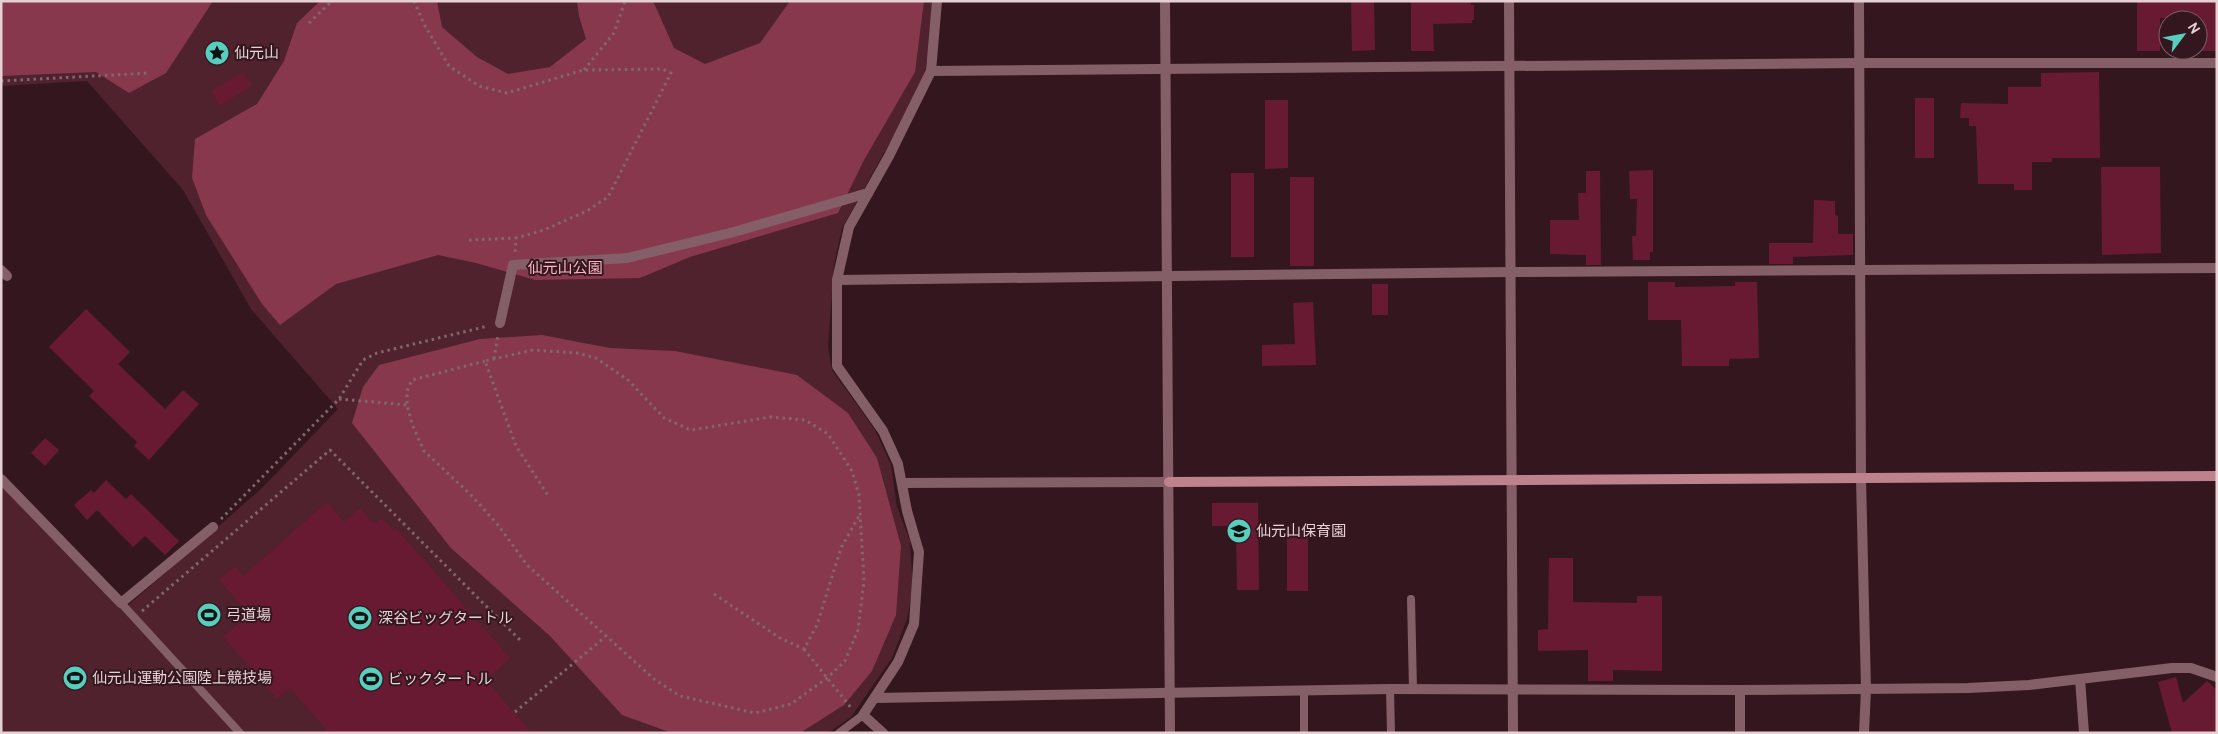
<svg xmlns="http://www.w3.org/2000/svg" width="2218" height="734" viewBox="0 0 2218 734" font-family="Cabin,'Noto Sans JP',sans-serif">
<rect width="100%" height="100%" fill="#34171e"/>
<path fill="#4f222d" d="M1 1H932L930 36 925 75 904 117 842 228 834 265 828 347 832 370 875 430 891 465 897 507 910 541 913 590 907 619 892 658 851 717 828 733H1V483L123 610 262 488 338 409 251 309 183 190 87 81 1 86Z"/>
<g fill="#88384d">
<path d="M1 1H213L166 73 129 93 96 72 1 76Z"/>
<path d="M320 1H437L442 27 477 57 508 74 550 67 586 39 579 16 577 1H653L674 48 705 64 760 43 790 1H924L915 72 864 160 838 213 690 257 640 278 535 280 476 263 438 255 336 284 280 325 262 304 206 215 192 178 195 139 257 104 284 61 297 23Z"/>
<path d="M542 335 610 348 675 351 797 375 848 413 877 458 901 546 896 615 872 671 844 705 800 733H672L622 715 550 636 451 548 352 423 363 387 379 365 480 339Z"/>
</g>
<g fill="#681a32">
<path d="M1351 1H1374L1375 50 1352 51Z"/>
<path d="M1411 1H1471V5H1474V20H1472V23L1433 24 1434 51H1411Z"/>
<path d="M2137 1H2217V51H2200V18H2160V51H2137Z"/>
<path d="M243 72 252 86 220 106 211 91Z"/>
<path d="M2099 72 2100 158H2052V162H2032V190H2014V184H1978L1976 126H1969V118H1960L1961 103 2008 104V87H2041V73Z"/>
<rect x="1915" y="98" width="19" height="60"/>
<path d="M1265 100H1288V168L1265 169Z"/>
<path d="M2101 167H2160L2161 253 2102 255Z"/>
<path d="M1653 170V252H1650V260H1633L1632 236H1636L1637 199H1630L1629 171Z"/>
<path d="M1586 171H1600L1601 265H1586V255L1550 254V220H1579L1578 193H1586Z"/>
<rect x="1231" y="173" width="23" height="84"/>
<rect x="1290" y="177" width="24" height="89"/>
<path d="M1814 200 1835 201V215L1838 216V234H1853V255L1793 257V264H1769V243H1813Z"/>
<path d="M1648 282H1675V287L1735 286V282H1757L1759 358 1729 359V366H1682L1681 320H1648Z"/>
<rect x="1372" y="284" width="16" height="31"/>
<path d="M1313 302 1316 365 1262 366V345L1295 344 1293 303Z"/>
<path d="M86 309 130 352 118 364 165 409 183 390 199 404 149 460 134 446 137 442 89 396 94 391 49 347Z"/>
<path d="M45 438 59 450 45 466 31 453Z"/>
<path d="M106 480 126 499 131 494 179 541 165 555 145 536 133 547 97 510 87 520 74 505 91 490 94 493Z"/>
<path d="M327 502 344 522 360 508 374 524 382 518 393 530 396 528 510 658 486 680 532 733H329L290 688 277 699 223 637 249 614 219 580 235 566 243 576Z"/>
<path d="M1212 503H1258L1259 590H1237L1236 526H1212Z"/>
<rect x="1287" y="527" width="21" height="64"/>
<path d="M1549 558H1573V602L1637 603V596H1662V671L1613 670V681H1588V650L1538 651V630L1548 629Z"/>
<path d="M2176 677 2183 703 2207 681 2217 690V733H2172L2158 682Z"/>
</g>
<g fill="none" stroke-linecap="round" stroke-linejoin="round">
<g stroke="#80676c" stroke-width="3" stroke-dasharray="2.5 4" stroke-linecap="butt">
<path d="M414 1 425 26 449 66 479 86 507 93 583 70 662 69 671 73 608 197 587 211 544 230 516 238"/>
<path d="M309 23 332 1"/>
<path d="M584 70 614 33 625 1"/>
<path d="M1 81 150 73"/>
<path d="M469 240 516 238 515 252"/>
<path d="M494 359 498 335"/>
<path d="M485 361 412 380 407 391V405L412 424 424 451 471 495 498 525 527 565 654 679 680 696 755 713 791 704 827 678 845 661 858 630 864 581 859 495 852 471 828 434 805 420 771 417 691 430 664 418 628 380 596 358 577 353 533 350 485 361 516 446 549 497"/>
<path d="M339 399 407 405"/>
<path d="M221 519 339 399 363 360 377 353 488 326"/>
<path d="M714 594 780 638 804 649 817 625 841 548 860 514"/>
<path d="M142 611 330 450 522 642"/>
<path d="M804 649 852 709"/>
<path d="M515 712 605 637"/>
</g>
<g stroke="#855f67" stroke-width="8">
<path d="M1411 599 1413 689"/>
<path d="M121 603 240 733"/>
<path d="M1390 689 1391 733"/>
<path d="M1304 691V733"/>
<path d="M839 733 863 715"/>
</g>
<g stroke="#855f67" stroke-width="10">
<path d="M1165 1 1170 733"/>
<path d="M1509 1C1509 245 1510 489 1513 733"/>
<path d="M1859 1 1861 479 1866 689 1864 733"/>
<path d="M931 71 1859 63H2217"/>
<path d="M1 270 7 276"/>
<path d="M837 280 1511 272 2217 268"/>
<path d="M500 323 513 265 627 258 734 232 868 193"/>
<path d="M1 479 121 603 213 527"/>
<path d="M902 483 1169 482"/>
<path d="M2080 679 2084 733"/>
<path d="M1740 690V733"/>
<path d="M875 698 1390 689 1740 690 1968 688 2029 685 2172 668H2191L2217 677"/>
<path d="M883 733 863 715 898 662 914 624 919 552 907 511 898 464 883 431 837 366V280L849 227 889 156 931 71 937 1"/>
</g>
<path stroke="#be828e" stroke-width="10" d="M1169 482 2217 476"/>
</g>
<defs>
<symbol id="sight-disc" viewBox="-11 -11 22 22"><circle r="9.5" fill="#58cebf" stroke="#34171e"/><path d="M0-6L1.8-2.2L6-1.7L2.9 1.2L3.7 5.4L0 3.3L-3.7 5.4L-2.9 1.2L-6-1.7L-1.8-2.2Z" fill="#111"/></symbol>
<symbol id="school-disc" viewBox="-11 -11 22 22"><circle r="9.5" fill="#58cebf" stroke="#34171e"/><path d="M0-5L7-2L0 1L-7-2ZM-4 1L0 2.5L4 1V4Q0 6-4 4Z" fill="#111"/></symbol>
<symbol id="stadium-disc" viewBox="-11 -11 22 22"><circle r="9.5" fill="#58cebf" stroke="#34171e"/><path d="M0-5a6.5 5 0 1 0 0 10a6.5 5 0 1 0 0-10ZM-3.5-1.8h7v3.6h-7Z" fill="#111"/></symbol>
</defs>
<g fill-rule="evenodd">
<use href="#sight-disc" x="203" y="39" width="28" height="28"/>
<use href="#school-disc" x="1225" y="517" width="28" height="28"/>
<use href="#stadium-disc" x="195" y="601" width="28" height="28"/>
<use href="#stadium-disc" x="346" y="604" width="28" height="28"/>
<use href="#stadium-disc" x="61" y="664" width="28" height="28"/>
<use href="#stadium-disc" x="357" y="665" width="28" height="28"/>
</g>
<g text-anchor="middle" stroke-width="4" stroke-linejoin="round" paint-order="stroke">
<g font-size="15" fill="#e5d0d4" stroke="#34171e" text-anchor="start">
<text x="234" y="58">仙元山</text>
<text x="1256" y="536">仙元山保育園</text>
<text x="226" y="620">弓道場</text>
<text x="378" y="623">深谷ビッグタートル</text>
<text x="92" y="683">仙元山運動公園陸上競技場</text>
<text x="388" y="684">ビックタートル</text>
</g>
<g font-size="15" fill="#fcb4c2" stroke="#34171e">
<text x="565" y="273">仙元山公園</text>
</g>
</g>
<rect width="2218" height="734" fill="none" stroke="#e5d0d4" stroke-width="5"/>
<g transform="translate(2183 35) rotate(58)"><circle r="24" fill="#34171e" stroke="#7b6167"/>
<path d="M0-4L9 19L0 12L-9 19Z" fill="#58cebf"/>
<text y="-8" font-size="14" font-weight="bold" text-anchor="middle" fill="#e5d0d4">N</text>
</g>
</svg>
